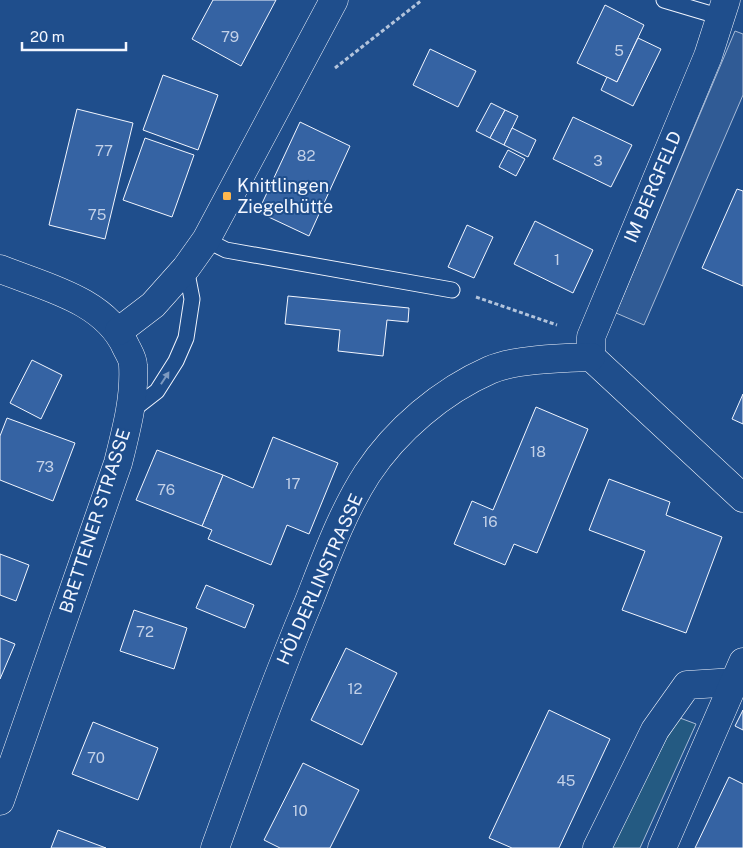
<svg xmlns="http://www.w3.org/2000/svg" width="743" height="848" viewBox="0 0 743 848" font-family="'Public Sans',sans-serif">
<rect width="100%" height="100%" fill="#1f4e8c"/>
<path fill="#245a82" stroke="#a8bbd7" d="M680 718 696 724 640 848H611L666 739Z"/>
<path fill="#305b95" stroke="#a8bbd7" d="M735 31 743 34V95L644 325 616 313Z"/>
<g fill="#3563a3" stroke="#f2f6ff">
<path d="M213 0H276L241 66 192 39Z"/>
<path d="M605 5 644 25 617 82 577 63Z"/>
<path d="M638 38 661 49 633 106 601 90 607 77 617 82Z"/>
<path d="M430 49 476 71 458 107 413 85Z"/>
<path d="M163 75 218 95 198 150 143 130Z"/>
<path d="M491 103 505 110 490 138 476 131Z"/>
<path d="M77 109 133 123 105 239 49 225Z"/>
<path d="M505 110 518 116 504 145 490 138Z"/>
<path d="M573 117 632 145 611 187 553 159Z"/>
<path d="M300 122 350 146 309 236 258 212Z"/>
<path d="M512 128 536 140 528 157 504 145Z"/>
<path d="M145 138 194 155 172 217 123 200Z"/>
<path d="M508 150 525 159 516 176 499 167Z"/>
<path d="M737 189 743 191V286L702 268Z"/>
<path d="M535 221 593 250 573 293 514 264Z"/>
<path d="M467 225 493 237 474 278 448 267Z"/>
<path d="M288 296 409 308 408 322 387 320 383 356 338 351 340 330 285 324Z"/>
<path d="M32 360 62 375 41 419 10 403Z"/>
<path d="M743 394V424L732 419Z"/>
<path d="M536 407 588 429 537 553 514 544 505 565 454 544 472 501 493 510Z"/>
<path d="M7 418 75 443 53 501 0 480V436Z"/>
<path d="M273 437 338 463 309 534 287 525 271 565 208 539 212 530 202 526 223 475 253 488Z"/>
<path d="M157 450 223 475 202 526 136 500Z"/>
<path d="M609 479 670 502 666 515 722 537 686 633 622 610 645 551 589 530Z"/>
<path d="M0 554 29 565 16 601 0 595Z"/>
<path d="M206 585 254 605 245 628 196 608Z"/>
<path d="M134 610 187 628 174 669 120 651Z"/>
<path d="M0 638 15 644 0 679Z"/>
<path d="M346 648 397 673 362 745 311 720Z"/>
<path d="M549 710 610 739 559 848H512L489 838Z"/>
<path d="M743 710V730L735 726Z"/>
<path d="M93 722 158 748 138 800 72 774Z"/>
<path d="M303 763 359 790 330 848H280L264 840Z"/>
<path d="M729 777 743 784V848H695Z"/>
<path d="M58 830 106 848H51Z"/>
</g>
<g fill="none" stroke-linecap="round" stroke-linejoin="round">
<defs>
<g id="lane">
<path d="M664 0 721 17"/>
<path d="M206 240 226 250 452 290"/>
<path d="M130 412 157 391 176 361 186 338 192 299 186 268"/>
</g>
<g id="street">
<path d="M591 357V337L708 56 726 0"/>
<path d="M591 357 743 498"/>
<path d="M215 848C245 765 275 682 309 601 326 558 342 513 367 474 396 430 442 391 490 370 515 359 563 358 591 357"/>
<path d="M597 848 655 730 687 685 735 682"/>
<path d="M662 848 743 662"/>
</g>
<g id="secondary">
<path d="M0 269C45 287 105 300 126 347 129 353 133 359 133 365 135 398 126 431 118 463L0 801"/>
<path d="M119 331 153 305 186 268 206 240 334 0"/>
</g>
</defs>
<use href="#lane" stroke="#f2f6ff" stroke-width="17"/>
<use href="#street" stroke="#f2f6ff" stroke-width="29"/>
<use href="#secondary" stroke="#f2f6ff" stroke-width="29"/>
<g stroke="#b3c4dc" stroke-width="3" stroke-dasharray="4 2.5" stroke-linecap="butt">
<path d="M335 68 422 0"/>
<path d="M476 297 557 325"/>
</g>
<use href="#lane" stroke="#1f4e8c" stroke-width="15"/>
<use href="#street" stroke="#1f4e8c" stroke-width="28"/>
<use href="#secondary" stroke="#1f4e8c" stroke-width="28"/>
</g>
<defs><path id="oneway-solid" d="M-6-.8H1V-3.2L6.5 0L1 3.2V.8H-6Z" transform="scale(1.25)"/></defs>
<use fill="#7e9ac0" href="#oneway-solid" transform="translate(165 378) rotate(-57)"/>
<rect fill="#ffb74d" stroke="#1f4e8c" stroke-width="2" x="222" y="191" width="10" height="10" rx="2.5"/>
<g text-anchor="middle" stroke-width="4" stroke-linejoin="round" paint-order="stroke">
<g font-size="15" fill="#c3d1e8">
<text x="230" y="42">79</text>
<text x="619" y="56">5</text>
<text x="104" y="156">77</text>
<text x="306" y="161">82</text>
<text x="598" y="166">3</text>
<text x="97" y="220">75</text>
<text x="557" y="265">1</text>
<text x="538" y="457">18</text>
<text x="45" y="472">73</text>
<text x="293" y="489">17</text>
<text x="166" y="495">76</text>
<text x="490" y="527">16</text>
<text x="145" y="637">72</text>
<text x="355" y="694">12</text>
<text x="96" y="763">70</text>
<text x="566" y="786">45</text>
<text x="300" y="816">10</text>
</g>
<g font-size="18" fill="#f2f6ff" stroke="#1f4e8c" text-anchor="start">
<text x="237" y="192">Knittlingen<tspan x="237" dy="21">Ziegelhütte</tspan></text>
</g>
<g font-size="18" fill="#f2f6ff" stroke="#1f4e8c">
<text transform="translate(653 187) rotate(-67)" y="6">IM BERGFELD</text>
<text transform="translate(95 521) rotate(-72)" y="6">BRETTENER STRASSE</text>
<text transform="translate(320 579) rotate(-66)" y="6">HÖLDERLINSTRASSE</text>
</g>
</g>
<path d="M22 42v8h104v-8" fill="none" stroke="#f2f6ff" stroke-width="2.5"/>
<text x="30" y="42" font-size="15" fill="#f2f6ff" stroke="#1f4e8c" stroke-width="4" paint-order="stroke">20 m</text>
</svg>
